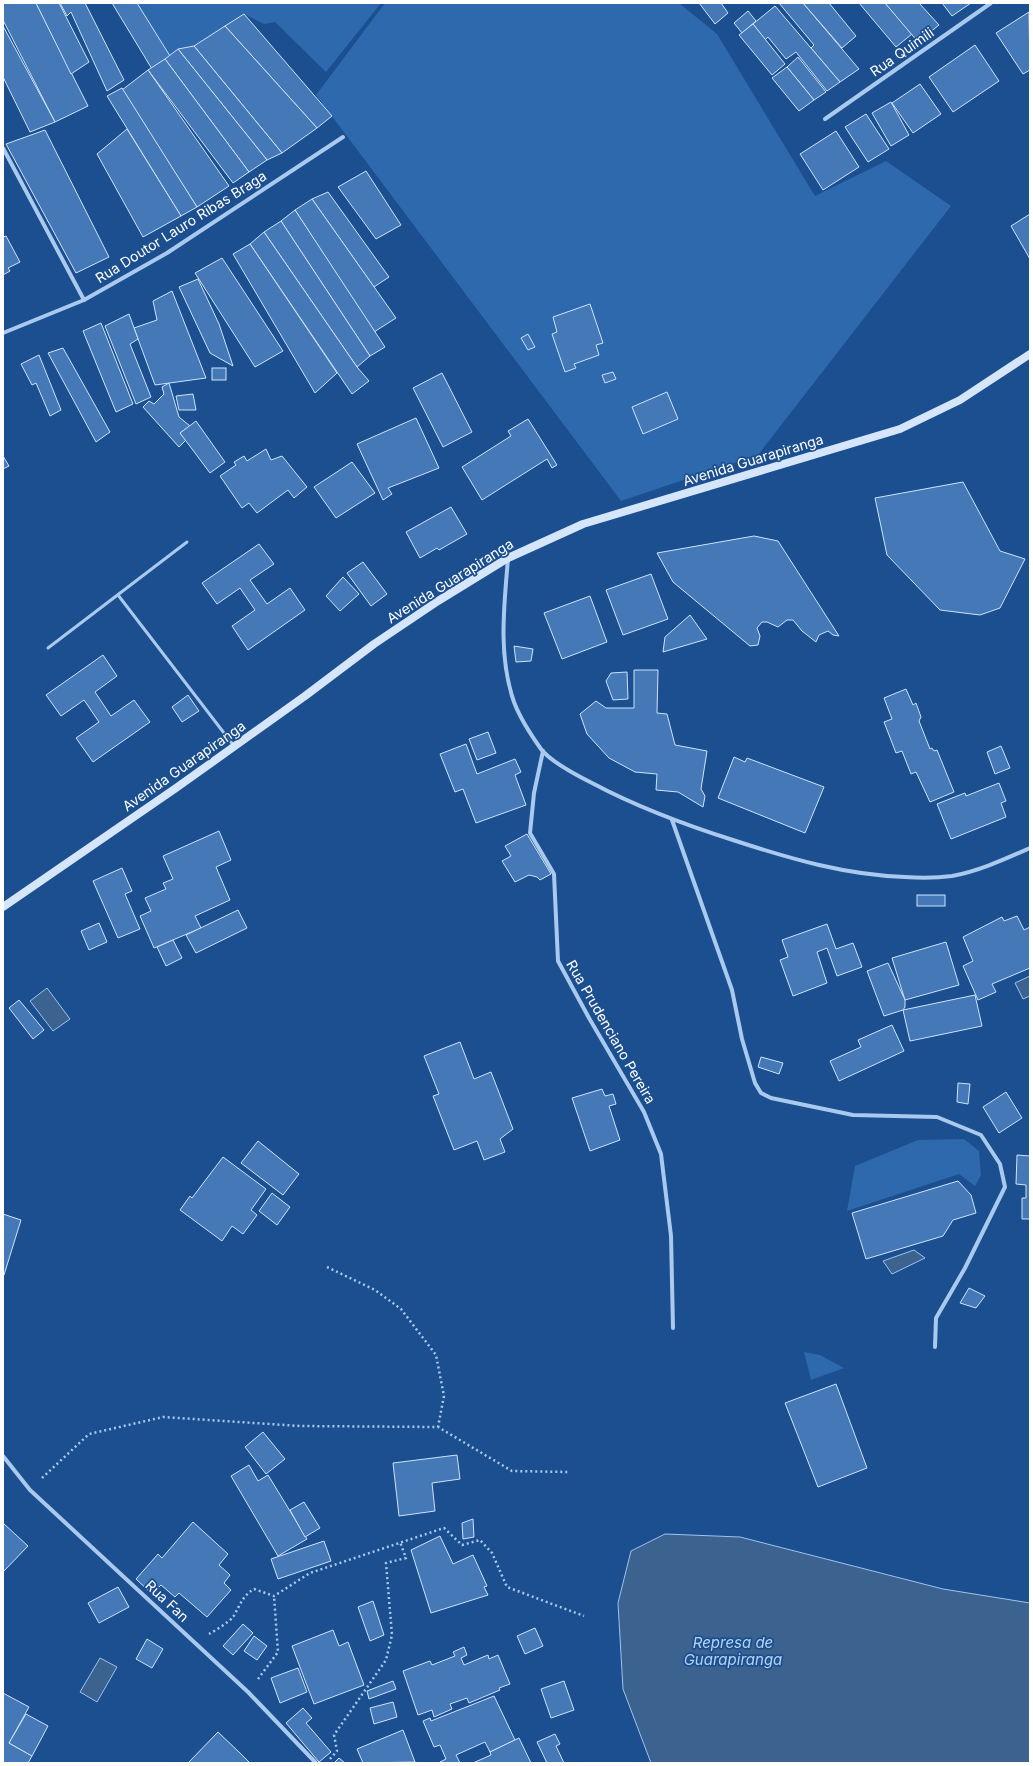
<svg xmlns="http://www.w3.org/2000/svg" width="1033" height="1766" viewBox="0 0 1033 1766" font-family="Inter,sans-serif">
<rect width="100%" height="100%" fill="#1b4f8f"/>
<g fill="#2e69ad">
<path d="M137 3H381L326 72 275 22 264 24 244 14 194 46 178 49 170 56Z"/>
<path d="M385 3H679L717 34 815 196 886 161 951 206 758 455 621 501 316 95Z"/>
<path d="M964 1139 979 1151 981 1175 975 1186 959 1174 847 1211 855 1166 918 1140Z"/>
<path d="M804 1352 820 1355 844 1368 811 1380Z"/>
</g>
<g fill="#3c6290" stroke="#9cc4f0">
<path d="M1030 976V996L1023 999 1015 983Z"/>
<path d="M47 988 70 1019 53 1031 30 1001Z"/>
<path d="M914 1250 925 1258 892 1274 883 1261Z"/>
<path d="M665 1534 740 1537 943 1589 1030 1603V1763H651L623 1689 618 1603 631 1551Z"/>
<path d="M100 1658 117 1667 97 1702 80 1692Z"/>
</g>
<g fill="#4478b7" stroke="#cfe3fa">
<path d="M3 3H36L88 106 55 122 3 20Z"/>
<path d="M36 3H59L89 62 71 74Z"/>
<path d="M60 3H85L124 80 107 91 71 12 67 16Z"/>
<path d="M112 3H137L170 56 152 69Z"/>
<path d="M699 3H721L728 13 715 24Z"/>
<path d="M779 3H803L859 69 840 82 811 48 814 45Z"/>
<path d="M803 3H829L856 36 842 48Z"/>
<path d="M859 3H885L912 34 896 47Z"/>
<path d="M885 3H919L939 25 918 42Z"/>
<path d="M942 3H971L952 16Z"/>
<path d="M775 6 840 82 827 91 796 52 786 59 768 37 765 40 753 24Z"/>
<path d="M748 11 756 21 742 33 734 23Z"/>
<path d="M1029 12 1030 70 1023 74 996 33Z"/>
<path d="M244 14 332 116 317 128 225 26Z"/>
<path d="M753 24 785 64 772 75 739 35Z"/>
<path d="M3 26 55 122 30 132 3 77Z"/>
<path d="M225 26 317 128 282 153 194 46Z"/>
<path d="M975 45 999 81 953 112 929 77Z"/>
<path d="M194 46 282 153 267 160 178 49Z"/>
<path d="M178 49 267 160 249 172 165 59Z"/>
<path d="M798 57 826 92 814 100 787 67Z"/>
<path d="M165 59 249 172 233 183 148 70Z"/>
<path d="M787 67 814 100 799 111 772 78Z"/>
<path d="M148 70 229 186 197 207 122 90Z"/>
<path d="M920 84 941 114 913 133 892 103Z"/>
<path d="M122 88 197 207 181 216 107 96Z"/>
<path d="M891 102 909 135 891 146 872 113Z"/>
<path d="M866 114 889 149 868 162 845 127Z"/>
<path d="M127 129 181 216 143 237 97 154Z"/>
<path d="M45 130 109 257 76 273 6 144Z"/>
<path d="M836 131 859 167 823 190 800 154Z"/>
<path d="M366 171 401 225 376 239 338 187Z"/>
<path d="M328 192 389 277 374 287 312 199Z"/>
<path d="M312 199 396 318 374 332 295 210Z"/>
<path d="M295 210 385 347 370 356 281 221Z"/>
<path d="M1030 214V259L1011 226Z"/>
<path d="M281 221 370 356 357 367 264 232Z"/>
<path d="M264 232 357 367 369 381 352 394 250 244Z"/>
<path d="M6 236 20 262 8 268 10 271 3 275V237Z"/>
<path d="M250 244 337 373 315 393 233 254Z"/>
<path d="M222 258 283 351 255 367 195 273Z"/>
<path d="M198 279 219 324 233 366 210 353 179 287Z"/>
<path d="M172 291 206 378 155 385 134 328 157 320 153 301Z"/>
<path d="M590 304 603 343 596 345 599 355 574 364 576 368 565 372 552 334 557 332 553 317Z"/>
<path d="M129 314 138 339 130 344 151 397 136 404 105 326Z"/>
<path d="M101 323 133 404 116 412 83 331Z"/>
<path d="M528 334 535 347 528 350 521 338Z"/>
<path d="M63 348 110 432 96 442 48 353Z"/>
<path d="M39 355 61 410 50 416 36 383 32 385 21 364Z"/>
<rect x="212" y="368" width="14" height="12"/>
<path d="M613 372 616 379 605 383 602 375Z"/>
<path d="M442 373 472 432 443 447 413 388Z"/>
<path d="M169 383 179 417 190 426 180 433 186 440 179 447 143 407 149 401 154 404 164 394 162 387Z"/>
<path d="M667 392 678 419 643 434 632 407Z"/>
<path d="M193 394 196 410H179L176 396Z"/>
<path d="M416 418 439 468 388 488 392 494 383 500 357 444Z"/>
<path d="M528 419 557 465 552 468 547 459 482 500 462 467 511 436 508 431Z"/>
<path d="M196 421 225 462 210 473 180 433Z"/>
<path d="M266 449 271 460 282 456 307 487 294 498 288 490 257 513 249 503 242 508 220 476 236 465 234 462 244 456 247 461Z"/>
<path d="M3 456 9 466 3 469Z"/>
<path d="M352 462 375 493 336 518 314 487Z"/>
<path d="M963 482 1000 551 1025 559 1000 608 980 615 940 610 887 555 875 498Z"/>
<path d="M451 507 467 534 439 550 437 548 420 558 406 532Z"/>
<path d="M754 536 778 541 839 636 833 635 828 631 819 635 816 642 802 631 793 620H787L778 627 767 622H762L757 628 760 636 758 645 750 646 673 582 657 553Z"/>
<path d="M259 544 274 564 250 580 267 604 290 588 305 610 248 650 232 626 255 610 240 588 217 604 202 583Z"/>
<path d="M363 562 387 594 371 606 347 573Z"/>
<path d="M651 574 668 619 623 635 606 590Z"/>
<path d="M343 577 359 594 340 611 326 596Z"/>
<path d="M590 596 607 642 562 659 544 613Z"/>
<path d="M690 615 707 639 663 652 665 637Z"/>
<path d="M514 646 533 649 531 661 516 662Z"/>
<path d="M103 655 117 676 95 692 111 716 134 700 150 722 93 762 76 738 99 722 84 700 61 716 46 695Z"/>
<path d="M634 670H658L657 713 667 714 675 745 707 751 701 789 705 796 703 807 678 792 656 790 657 774 635 772 609 758 587 734 580 714 596 701 606 708H634Z"/>
<path d="M627 672 628 699 613 700 606 681 611 673Z"/>
<path d="M906 689 913 705 916 703 921 717 919 721 930 749 932 748 934 751 937 750 954 792 930 802 916 772 911 774 902 751 896 753 884 722 892 719 884 698Z"/>
<path d="M188 695 199 711 182 722 172 707Z"/>
<path d="M488 732 496 753 477 760 469 739Z"/>
<path d="M466 744 477 774 515 759 521 772 515 775 526 805 476 823 463 789 455 792 440 754Z"/>
<path d="M1001 746 1010 768 995 774 987 752Z"/>
<path d="M734 757 745 762 747 758 824 787 805 833 718 798Z"/>
<path d="M999 783 1006 801 1001 803 1006 817 951 839 937 804 965 793 966 796Z"/>
<path d="M219 831 231 860 216 867 230 900 195 916 201 928 154 948 140 916 151 911 145 898 166 889 163 883 173 879 163 856Z"/>
<path d="M527 834 551 874 540 880 537 877 529 875 515 882 502 861 511 856 505 846Z"/>
<path d="M122 868 132 891 125 894 140 929 118 938 93 881Z"/>
<rect x="917" y="895" width="28" height="11"/>
<path d="M238 910 247 928 196 953 186 935Z"/>
<path d="M1017 916 1024 930 1030 927V968L992 984 996 992 978 1000 963 966 973 961 963 937 1002 917 1004 921Z"/>
<path d="M99 923 107 942 89 950 81 931Z"/>
<path d="M827 924 836 949 853 943 862 967 837 976 827 948 817 952 827 983 793 996 780 960 788 957 782 940Z"/>
<path d="M173 940 182 958 166 966 157 947Z"/>
<path d="M946 942 959 985 905 1000 892 958Z"/>
<path d="M888 963 905 1000V1007L903 1010 884 1016 867 971Z"/>
<path d="M975 995 982 1026 910 1041 903 1010Z"/>
<path d="M19 1000 44 1030 33 1039 9 1008Z"/>
<path d="M892 1025 904 1051 839 1081 830 1061 861 1047 858 1040Z"/>
<path d="M460 1042 474 1079 491 1072 513 1129 500 1139 505 1152 484 1160 477 1141 454 1150 433 1096 439 1094 424 1056Z"/>
<path d="M761 1057 783 1063 779 1074 758 1067Z"/>
<path d="M958 1083 970 1084 968 1104 957 1102Z"/>
<path d="M602 1089 605 1096 613 1094 616 1104 609 1106 620 1140 590 1151 572 1098Z"/>
<path d="M1006 1092 1022 1118 999 1133 983 1107Z"/>
<path d="M258 1141 299 1174 283 1195 241 1163Z"/>
<path d="M1017 1155 1030 1156V1219H1022V1198H1026V1185L1016 1184Z"/>
<path d="M223 1157 266 1189 251 1210 257 1215 243 1234 232 1226 222 1241 180 1210 190 1196 192 1198Z"/>
<path d="M958 1181 971 1195 976 1213 953 1220 943 1236 866 1259 852 1213Z"/>
<path d="M272 1193 290 1207 277 1225 259 1211Z"/>
<path d="M3 1214 21 1220 4 1275H3Z"/>
<path d="M969 1288 985 1296 976 1308 960 1303Z"/>
<path d="M836 1384 867 1468 818 1487 785 1403Z"/>
<path d="M263 1432 285 1459 266 1474 245 1447Z"/>
<path d="M457 1455 460 1479 432 1483 435 1511 399 1516 393 1463Z"/>
<path d="M249 1465 258 1481 268 1475 307 1539 278 1556 231 1476Z"/>
<path d="M304 1502 320 1528 305 1537 290 1510Z"/>
<path d="M473 1519 474 1537 463 1539 462 1523Z"/>
<path d="M193 1522 228 1554 219 1565 230 1575 224 1583 231 1590 207 1617 179 1593 175 1597 161 1585 152 1594 136 1579 158 1554 162 1558Z"/>
<path d="M3 1523 28 1546 3 1572Z"/>
<path d="M440 1536 453 1564 473 1555 487 1586 484 1587 488 1595 431 1613 411 1550Z"/>
<path d="M324 1541 331 1561 278 1579 271 1559Z"/>
<path d="M118 1587 129 1607 99 1623 88 1603Z"/>
<path d="M373 1601 384 1635 370 1641 358 1607Z"/>
<path d="M243 1624 253 1633 233 1655 223 1646Z"/>
<path d="M535 1628 543 1646 525 1654 517 1636Z"/>
<path d="M333 1630 339 1646 348 1642 364 1685 314 1704 292 1646Z"/>
<path d="M254 1636 267 1646 257 1660 244 1651Z"/>
<path d="M147 1639 163 1649 152 1668 136 1659Z"/>
<path d="M464 1647 467 1655 461 1658 464 1665 488 1655 489 1659 498 1655 510 1684 499 1688 500 1690 469 1703 467 1698 450 1704 452 1709 434 1717 432 1710 418 1715 403 1671 430 1661 432 1665 455 1656 453 1652Z"/>
<path d="M298 1668 307 1692 280 1703 271 1678Z"/>
<path d="M393 1681 396 1689 369 1699 367 1691Z"/>
<path d="M564 1681 574 1710 551 1718 541 1689Z"/>
<path d="M3 1693 29 1707 9 1743 32 1756 28 1763H3Z"/>
<path d="M494 1696 515 1740 490 1752 485 1742 456 1755 460 1763H441L440 1762 446 1759 440 1745 434 1747 423 1721 430 1718 431 1721Z"/>
<path d="M393 1702 397 1717 374 1724 370 1708Z"/>
<path d="M303 1708 312 1718 306 1723 331 1752 319 1762 286 1723Z"/>
<path d="M26 1714 48 1726 32 1756 9 1743Z"/>
<path d="M403 1730 415 1762 363 1763 357 1749Z"/>
<path d="M218 1732 241 1754 250 1763H188Z"/>
<path d="M555 1734 560 1744 556 1746 564 1763H547L537 1742Z"/>
<path d="M519 1738 531 1763H473L491 1755 490 1752Z"/>
<path d="M339 1758 345 1763H334Z"/>
</g>
<g fill="none" stroke-linecap="round" stroke-linejoin="round">
<g stroke="#a9c9ee" stroke-width="2.5" stroke-dasharray="2 3" stroke-linecap="butt">
<path d="M327 1267 375 1290 401 1309 436 1355 444 1396 438 1427"/>
<path d="M42 1478 89 1434 163 1417 300 1426 438 1427 512 1471 568 1472"/>
<path d="M209 1634C216 1630 228 1623 233 1617 240 1606 242 1596 254 1589L274 1596 310 1573 444 1528 462 1545 480 1540 492 1553 507 1587 584 1616"/>
<path d="M258 1679 278 1652 274 1596"/>
<path d="M330 1759 337 1751 334 1735 386 1660 392 1635 386 1563 406 1558 400 1542"/>
</g>
<g stroke="#a9c9ee" stroke-width="3">
<path d="M118 595 234 746"/>
<path d="M48 648 187 542"/>
</g>
<g stroke="#a9c9ee" stroke-width="4">
<path d="M825 119 991 3"/>
<path d="M3 148 84 300"/>
<path d="M3 333 84 300 167 253 343 137"/>
<path d="M508 559C504 606 498 656 514 702 520 718 531 735 541 749 550 761 578 776 592 783 639 808 685 825 736 841 791 859 846 875 905 877 920 878 937 878 952 876 979 871 1005 859 1030 848"/>
<path d="M543 751 534 793 530 833 554 874 558 961 589 1018 644 1112 661 1154 671 1236 673 1328"/>
<path d="M672 820 732 990 742 1039 755 1083 761 1093 771 1098 853 1115 937 1117 981 1135 1000 1164 1005 1187 965 1268 936 1318 935 1347"/>
<path d="M3 1456 30 1490 248 1692 316 1763"/>
</g>
<path stroke="#d6e6fa" stroke-width="8" d="M3 907 176 788 305 696 374 644 438 601 508 558 583 524 900 429 960 400 1030 354"/>
</g>
<g text-anchor="middle" stroke-width="3.5" stroke-linejoin="round" paint-order="stroke">
<g font-size="14" fill="#fff" stroke="#1b4f8f">
<text transform="translate(902 52) rotate(-35)" y="5">Rua Quimili</text>
<text transform="translate(181 227) rotate(-32)" y="5">Rua Doutor Lauro Ribas Braga</text>
<text transform="translate(753 460) rotate(-17)" y="5">Avenida Guarapiranga</text>
<text transform="translate(450 581) rotate(-32)" y="5">Avenida Guarapiranga</text>
<text transform="translate(184 766) rotate(-35)" y="5">Avenida Guarapiranga</text>
<text transform="translate(611 1032) rotate(60)" y="5">Rua Prudenciano Pereira</text>
<text transform="translate(167 1601) rotate(43)" y="5">Rua Fan</text>
</g>
<g font-size="15" font-style="italic" fill="#b5d3f5" stroke="#1b4f8f">
<text x="733" y="1648">Represa de<tspan x="733" dy="17">Guarapiranga</tspan></text>
</g>
</g>
<rect width="1033" height="1766" fill="none" stroke="#ffffff" stroke-width="8"/>
</svg>
